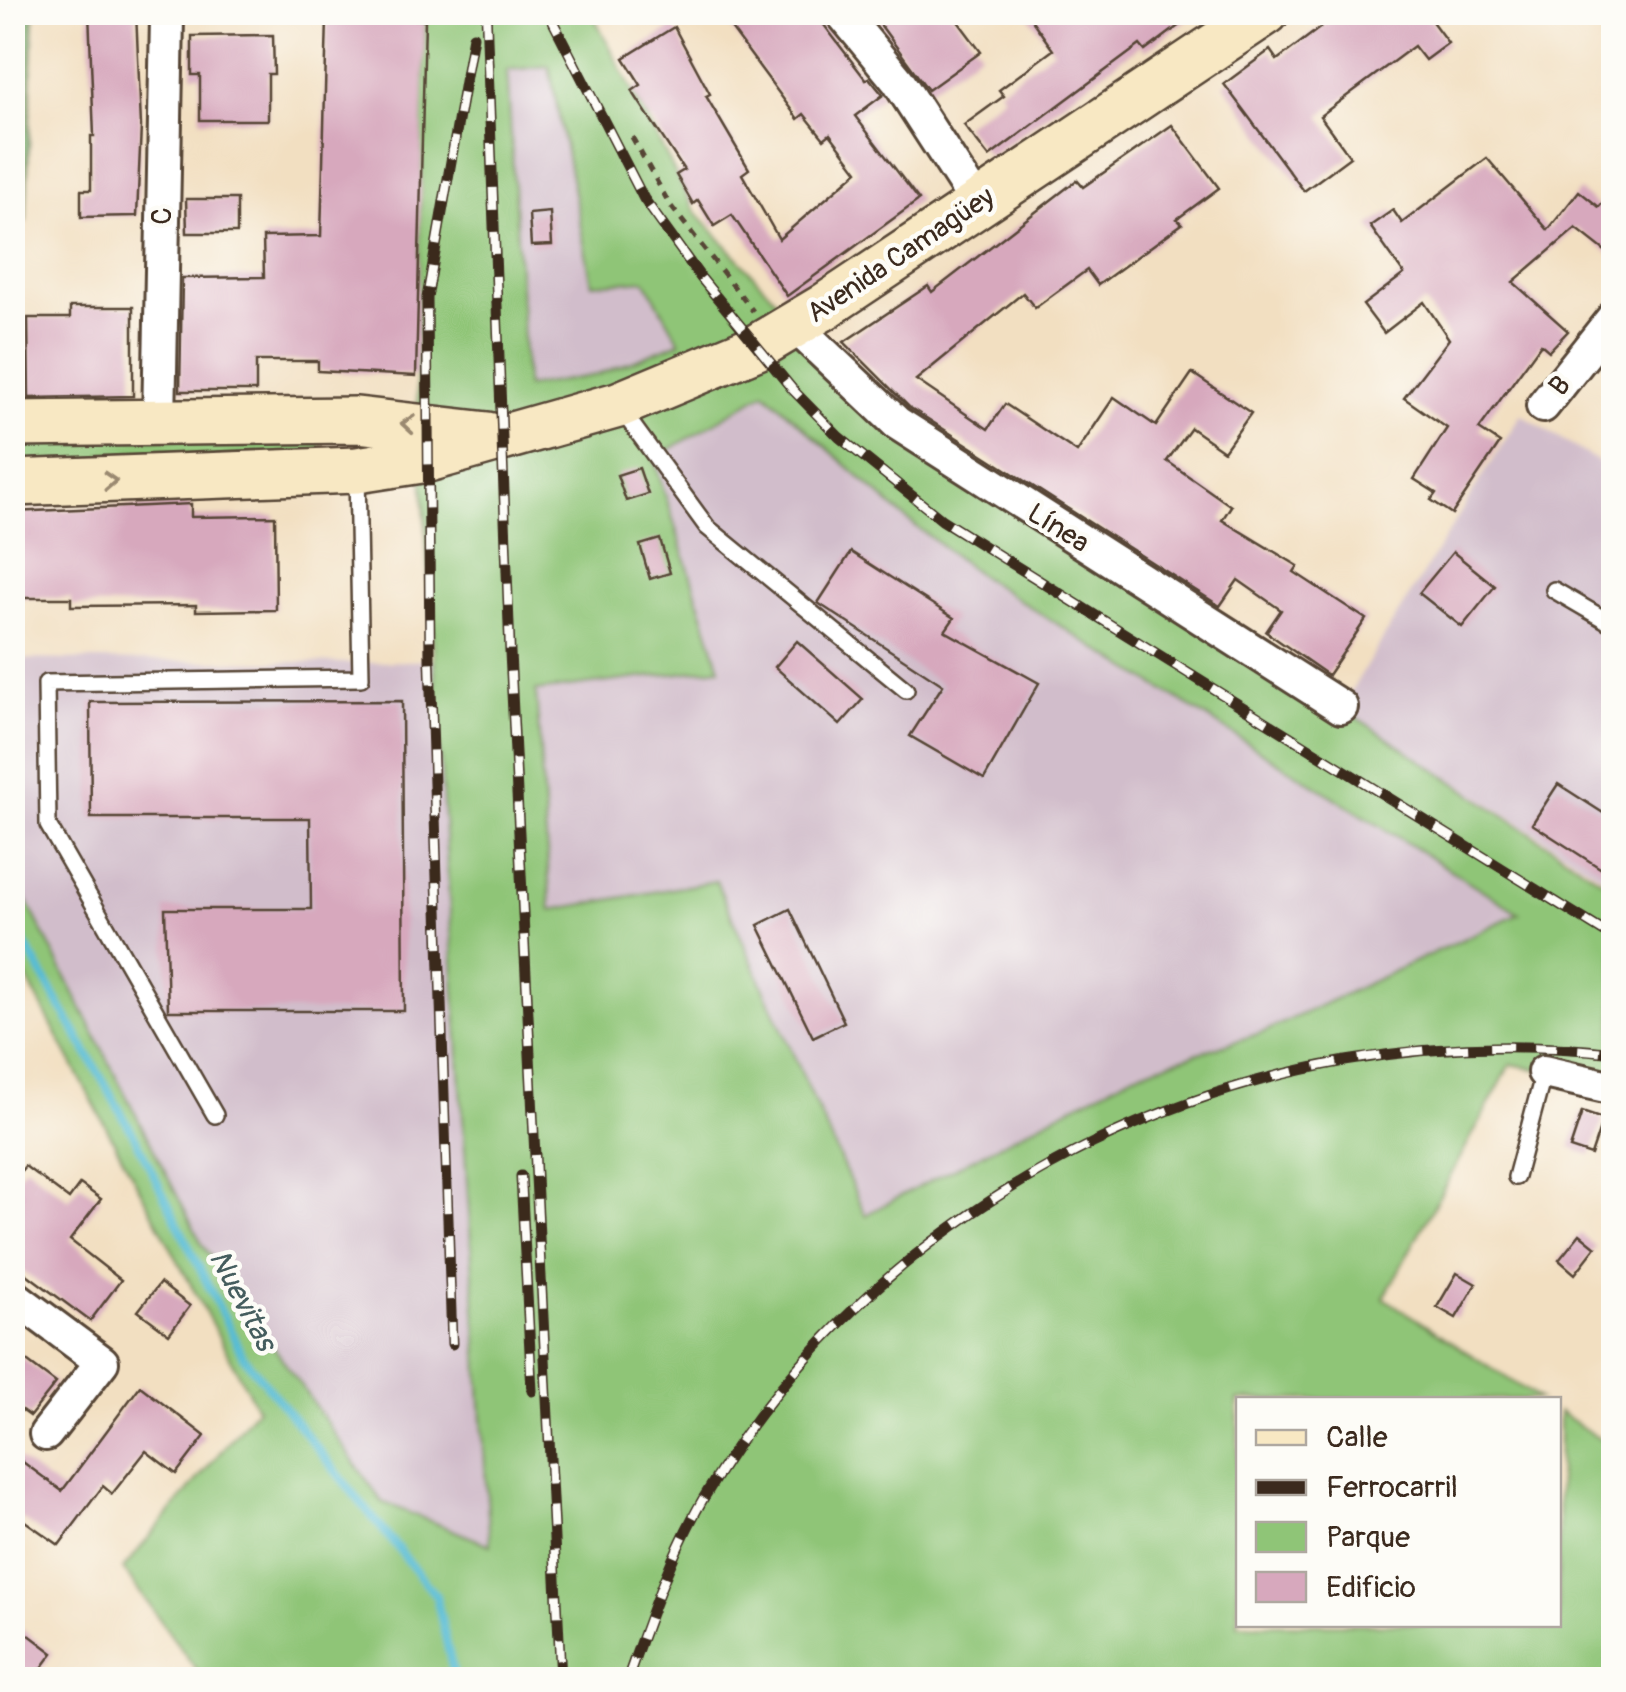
<svg xmlns="http://www.w3.org/2000/svg" width="1626" height="1692" viewBox="0 0 1626 1692" font-family="Pangolin,sans-serif">
<rect width="100%" height="100%" fill="#fdfcf7"/>
<filter id="ink" filterUnits="userSpaceOnUse"><feTurbulence type="fractalNoise" baseFrequency=".01" numOctaves="2"/><feDisplacementMap in="SourceGraphic" scale="20" xChannelSelector="R" yChannelSelector="G"/><feConvolveMatrix kernelMatrix="1 2 1 2 8 2 1 2 1" color-interpolation-filters="sRGB"/></filter>
<filter id="wash" filterUnits="userSpaceOnUse"><feTurbulence type="fractalNoise" baseFrequency=".0048" numOctaves="4" result="noise"/><feDisplacementMap in="SourceGraphic" scale="40" xChannelSelector="R" yChannelSelector="G"/><feGaussianBlur stdDeviation="2.25" result="paint"/><feColorMatrix in="noise" values="0 0 0 0 0 0 0 0 0 0 0 0 0 0 0 0 0 1.4 0 .05"/><feComposite in="paint" operator="in"/></filter>
<g filter="url(#wash)">
<rect width="100%" height="100%" fill="#f2dfc1"/>
<g fill="#d1bdcb">
<path d="M549 65 592 283 645 279 681 343 597 375 526 388 507 69Z"/>
<path d="M766 392 904 517 982 577 1520 913 1264 1032 1134 1074 865 1215 716 881 550 911 535 691 720 668 654 459Z"/>
<path d="M1521 414 1613 471V884L1341 707Z"/>
<path d="M13 659 352 663 436 660 490 1546 382 1502 202 1244 13 872Z"/>
</g>
<g fill="#8fc577" stroke="#65784a" stroke-width="2.5" fill-rule="evenodd">
<path d="M425 13H592L695 211 888 423 1341 707 1613 888V1085L1511 1064 1384 1298 1539 1399 1238 1400V1624H1558L1559 1412 1613 1448V1679H203L123 1569 257 1408 13 953 12 872 202 1244 382 1502 490 1545 416 376ZM549 66 592 284 645 280 680 342 597 375 526 387 507 70ZM765 392 904 517 982 577 1519 913 1264 1032 1134 1074 865 1215 716 881 551 910 536 691 720 668 654 459Z"/>
<path d="M320 436V453L13 469 12 439Z"/>
</g>
<path fill="#73aa68" stroke="#576a43" stroke-width="2.5" d="M12 13H34L26 221H13Z"/>
<g fill="none" stroke-linecap="round" stroke-linejoin="round">
<path stroke="#57bcd5" stroke-width="8" d="M12 921 135 1137 243 1356 436 1596 455 1680"/>
</g>
<g id="blocks">
<g fill="#d7a8bd">
<path d="M89 12H136L141 126 137 216 81 217V190H91V136H94Z"/>
<path d="M719 12H811L821 21 866 80 869 78 883 95 855 116 919 200 787 296 732 215 714 226 698 200 693 204 676 175 684 170 632 91 641 85 624 58 674 27 710 94 706 96 749 169 742 174 779 239 858 171 830 134 824 139 804 114 798 119Z"/>
<path d="M871 12H951L981 52 928 90Z"/>
<path d="M1026 12H1197L1145 51 1140 45 989 157 964 125 1004 96 999 90 1053 50Z"/>
<path d="M1341 12H1425L1448 43 1425 60 1414 46 1320 116 1350 157 1304 191 1224 84 1270 50 1277 60Z"/>
<path d="M327 18 425 20 416 376 318 371V361H256V391H180L182 278 264 277 263 237 321 236Z"/>
<path d="M273 35 274 74H268V120H200V75H192V36Z"/>
<path d="M1172 125 1219 188 1177 219 1182 224 1098 285 1087 270 1035 308 1023 293 916 380 988 429 1005 404 1077 452 1114 397 1156 426 1192 373 1251 413 1224 451 1191 428 1167 461 1231 506 1222 520 1298 566 1294 572 1366 619 1328 675 1266 632 1281 610 1238 580 1220 606 909 407 844 342 928 286 932 292 1077 180 1083 187Z"/>
<path d="M1487 158 1548 230 1579 191 1599 207 1614 189V258L1576 228 1513 282 1568 331 1549 351 1541 344 1479 429 1500 443 1452 514 1431 500 1436 493 1414 479 1447 428 1404 398 1449 339 1424 302 1384 333 1363 305 1404 274 1370 226 1393 210 1402 223Z"/>
<path d="M186 199H237V233H187Z"/>
<path d="M550 212 552 245 531 246 529 214Z"/>
<path d="M70 307H133V396L29 398 28 318H70Z"/>
<path d="M639 468 648 494 626 501 617 475Z"/>
<path d="M191 504V517L275 516 276 610 196 611V605L71 606V598H12V512Z"/>
<path d="M660 539 670 573 650 579 640 545Z"/>
<path d="M851 552 954 618 945 631 1039 683 984 779 910 736 943 685 818 603Z"/>
<path d="M1453 552 1495 586 1462 627 1419 593Z"/>
<path d="M797 641 863 699 840 725 775 667Z"/>
<path d="M402 701 404 1011H168L165 909H311L310 818H91L90 702Z"/>
<path d="M1558 784 1614 820V877L1532 824Z"/>
<path d="M790 909 844 1022 813 1037 758 925Z"/>
<path d="M1582 1112 1603 1119 1591 1155 1570 1148Z"/>
<path d="M25 1166 69 1199 80 1184 101 1199 70 1240 121 1280 90 1321 12 1263V1182Z"/>
<path d="M1580 1234 1596 1247 1575 1274 1559 1260Z"/>
<path d="M1457 1273 1476 1284 1456 1318 1437 1307Z"/>
<path d="M160 1283 190 1306 169 1334 138 1311Z"/>
<path d="M12 1350 56 1383 30 1416 12 1403Z"/>
<path d="M140 1386 205 1436 176 1474 146 1451 112 1494 103 1486 59 1545 12 1512V1454L62 1491Z"/>
<path d="M12 1622 53 1653 33 1680H12Z"/>
</g>
</g>
</g>
<g filter="url(#ink)">
<use href="#blocks" fill-opacity="0" stroke="#564536" stroke-width="2.5"/>
<g fill="none" stroke-linecap="round" stroke-linejoin="round">
<defs>
<g id="service">
<path d="M620 408 707 527 906 690"/>
<path d="M1554 590 1614 625"/>
<path d="M215 1115 48 825 46 683 361 678 357 474"/>
<path d="M1516 1177 1544 1072"/>
</g>
<g id="minor">
<path d="M841 12 898 81 977 203"/>
<path d="M794 325 897 423 1341 707"/>
<path d="M1543 406 1614 317"/>
<path d="M159 422 167 18 171 12"/>
<path d="M1544 1072 1614 1088"/>
<path d="M12 1295 102 1362 46 1434"/>
</g>
<g id="secondary">
<path d="M12 424 357 420 488 435"/>
<path d="M12 483 357 470 428 459 618 405 757 347 824 307 1266 12"/>
</g>
</defs>
<use href="#service" stroke="#564536" stroke-width="20"/>
<use href="#minor" stroke="#564536" stroke-width="38"/>
<use href="#secondary" stroke="#564536" stroke-width="50"/>
<g stroke="#564536" stroke-width="5" stroke-dasharray="8 8" stroke-linecap="butt">
<path d="M1300 22 1314 12"/>
<path d="M632 137 670 205 753 311"/>
</g>
<use href="#service" stroke="#fff" stroke-width="15"/>
<use href="#minor" stroke="#fff" stroke-width="32"/>
<use href="#secondary" stroke="#f8e8c3" stroke-width="45"/>
<defs>
<g id="rail">
<path d="M486 12 510 652 561 1680"/>
<path d="M548 12 644 199 701 278 793 390 839 437 942 520 1614 938"/>
<path d="M521 1176 532 1391"/>
<path d="M452 1344 430 660 427 298 473 36"/>
<path d="M627 1680C649 1618 670 1556 703 1499 888 1186 1255 1011 1614 1053"/>
</g>
</defs>
<use href="#rail" stroke="#3b2a1e" stroke-width="11"/>
<use href="#rail" stroke="#fdfcf7" stroke-width="8" stroke-dasharray="22" stroke-linecap="butt"/>
</g>
<defs><path id="oneway-chevron" d="M-2-3.5L2.5 0L-2 3.5" fill="none" stroke-width="1.6" stroke-linecap="round" stroke-linejoin="round" transform="scale(2.5)"/></defs>
<g stroke="#9a8970">
<use href="#oneway-chevron" transform="translate(408 424) rotate(-175)"/>
<use href="#oneway-chevron" transform="translate(110 481) rotate(-3)"/>
</g>
</g>
<g text-anchor="middle" stroke-width="9" stroke-linejoin="round" paint-order="stroke">
<g font-size="28" fill="#3b2a1e" stroke="#fdfcf7">
<text transform="translate(161 216) rotate(-90)" y="10">C</text>
<text transform="translate(900 254) rotate(-34)" y="10">Avenida Camagüey</text>
<text transform="translate(1559 385) rotate(-51)" y="10">B</text>
<text transform="translate(1059 527) rotate(32)" y="10">Línea</text>
</g>
<g font-size="30" font-style="italic" fill="#455d5e" stroke="#fdfcf7">
<text transform="translate(243 1300) rotate(62)" y="10">Nuevitas</text>
</g>
</g>
<rect width="1626" height="1692" fill="none" stroke="#fdfcf7" stroke-width="50"/>
<rect x="1236" y="1397" width="325" height="230" fill="#fdfcf7" stroke="#afa8a0" stroke-width="2.5"/>
<rect x="1256" y="1430" width="50" height="15" fill="#f8e8c3" stroke="#afa8a0" stroke-width="2.5"/>
<text x="1326" y="1447" font-size="30" fill="#3b2a1e">Calle</text>
<rect x="1256" y="1480" width="50" height="15" fill="#3b2a1e" stroke="#afa8a0" stroke-width="2.5"/>
<text x="1326" y="1497" font-size="30" fill="#3b2a1e">Ferrocarril</text>
<rect x="1256" y="1522" width="50" height="30" fill="#8fc577" stroke="#afa8a0" stroke-width="2.5"/>
<text x="1326" y="1547" font-size="30" fill="#3b2a1e">Parque</text>
<rect x="1256" y="1572" width="50" height="30" fill="#d7a8bd" stroke="#afa8a0" stroke-width="2.5"/>
<text x="1326" y="1597" font-size="30" fill="#3b2a1e">Edificio</text>
</svg>
